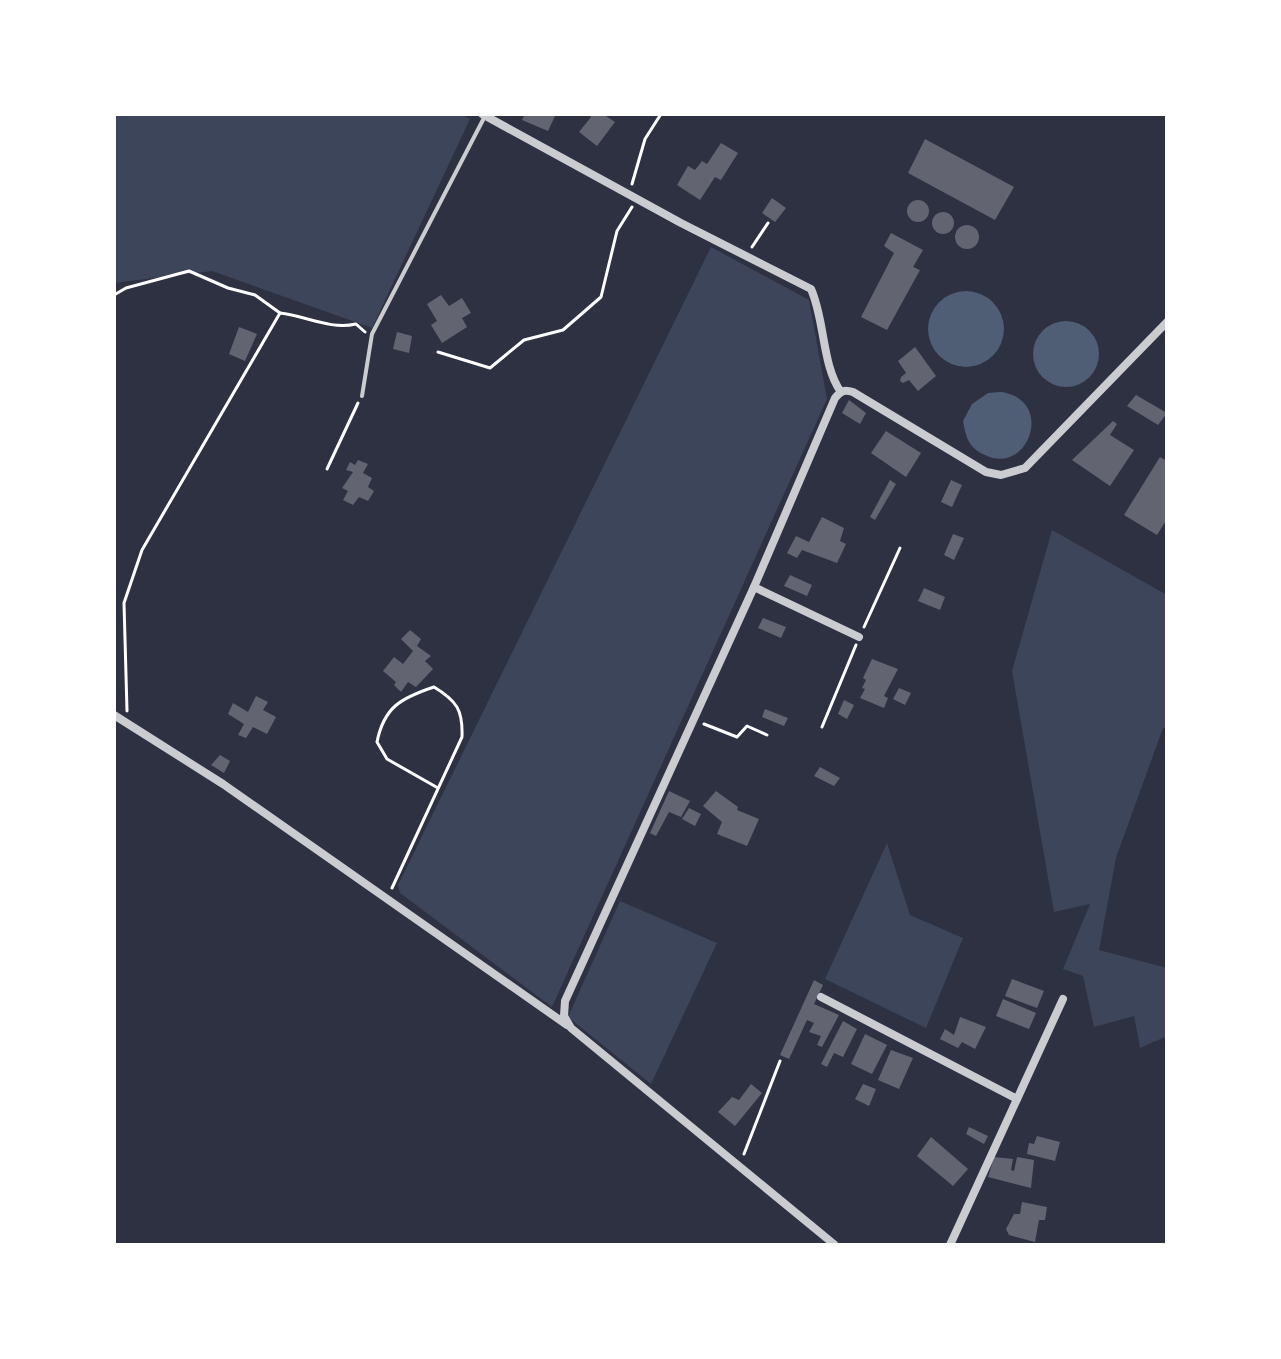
<svg xmlns="http://www.w3.org/2000/svg" width="1281" height="1359" viewBox="0 0 1281 1359" font-family="'Titillium Web',sans-serif">
<rect width="100%" height="100%" fill="#2d3142"/>
<g fill="#3c4559">
<path d="M114 114H461L470 119 372 328 212 271 114 283Z"/>
<path d="M711 247 809 300 827 399 552 1007 400 893 398 885Z"/>
<path d="M1052 530 1167 595V728H1163L1116 858 1099 950 1167 968V1034L1165 1037 1140 1048 1134 1016 1094 1027 1083 976 1063 969 1090 904 1054 912 1012 671Z"/>
<path d="M887 843 910 915 963 938 926 1028 825 979Z"/>
<path d="M620 901 717 943 651 1084 568 1017Z"/>
</g>
<g fill="#4f5d75">
<circle cx="966" cy="329" r="38"/>
<circle cx="1066" cy="354" r="33"/>
<path d="M988 393C993 393 1001 391 1006 393 1054 404 1027 476 985 455 969 448 966 438 963 421L972 404Z"/>
</g>
<g fill="#626471">
<path d="M525 114H556L548 131 522 120Z"/>
<path d="M588 114H603L615 122 597 146 579 132 591 117Z"/>
<path d="M925 139 1014 187 995 220 908 173Z"/>
<path d="M721 143 738 153 721 180 715 177 700 200 677 185 688 166 695 170 702 161 707 164Z"/>
<path d="M772 198 786 208 775 222 762 213Z"/>
<circle cx="918" cy="211" r="11"/>
<circle cx="943" cy="223" r="11"/>
<circle cx="967" cy="237" r="12"/>
<path d="M891 233 923 250 913 267 920 270 887 330 861 317 894 253 884 246Z"/>
<path d="M441 295 449 306 462 298 471 313 462 318 467 327 442 343 431 325 437 321 427 304Z"/>
<path d="M239 327 257 334 245 361 229 354Z"/>
<path d="M397 332 412 336 409 353 393 349Z"/>
<path d="M915 347 936 376 918 391 909 380 903 383 900 381 901 377 906 373 898 361Z"/>
<path d="M1136 395 1167 413 1158 425 1127 406Z"/>
<path d="M849 400 866 413 860 424 842 413Z"/>
<path d="M1113 421 1117 424 1110 435 1134 450 1110 486 1072 460Z"/>
<path d="M886 431 921 453 906 477 871 453Z"/>
<path d="M1160 457 1167 461V519L1157 535 1124 515Z"/>
<path d="M358 460 368 464 363 473 372 478 368 487 374 491 368 501 359 497 353 505 343 500 348 491 342 488 353 472 346 470 350 462 355 465Z"/>
<path d="M890 480 896 484 875 520 870 517Z"/>
<path d="M951 480 962 485 952 507 941 502Z"/>
<path d="M822 517 844 528 840 541 846 544 837 563 802 550 797 558 787 553 796 536 809 542Z"/>
<path d="M953 534 964 538 954 560 944 555Z"/>
<path d="M790 575 812 585 807 596 784 586Z"/>
<path d="M924 588 945 597 940 610 918 601Z"/>
<path d="M763 618 786 627 781 638 758 628Z"/>
<path d="M410 630 421 639 417 646 431 656 425 661 433 669 416 687 408 682 401 692 394 685 396 682 383 671 394 657 403 664 413 651 401 639Z"/>
<path d="M872 659 898 669 884 696 888 698 884 708 860 698 865 689 862 688 866 680 863 678Z"/>
<path d="M899 688 911 693 905 705 893 699Z"/>
<path d="M256 696 268 702 263 710 276 717 267 734 253 727 246 738 238 735 244 724 228 714 233 703 248 712Z"/>
<path d="M844 700 854 705 847 719 838 714Z"/>
<path d="M765 709 788 718 784 726 762 717Z"/>
<path d="M220 755 230 761 224 773 211 765Z"/>
<path d="M820 767 840 778 834 786 814 776Z"/>
<path d="M669 791 690 801 681 817 669 812 656 836 650 833Z"/>
<path d="M716 791 738 807 737 810 759 819 747 846 717 834 722 822 703 806Z"/>
<path d="M689 808 701 814 695 826 682 819Z"/>
<path d="M1012 979 1044 991 1037 1008 1005 996Z"/>
<path d="M814 980 823 985 814 1004 839 1015 822 1047 817 1045 821 1036 809 1032 814 1023 807 1020 789 1059 780 1055Z"/>
<path d="M1003 999 1036 1013 1029 1029 996 1016Z"/>
<path d="M960 1017 986 1027 975 1049 962 1042 958 1048 940 1039 945 1029 954 1035Z"/>
<path d="M843 1021 857 1029 843 1057 834 1053 827 1067 821 1064Z"/>
<path d="M865 1034 887 1045 872 1074 851 1064Z"/>
<path d="M891 1050 913 1058 899 1089 878 1080Z"/>
<path d="M751 1084 762 1093 735 1126 718 1112 732 1097 739 1100Z"/>
<path d="M863 1084 876 1089 869 1106 855 1099Z"/>
<path d="M969 1127 988 1136 984 1144 966 1134Z"/>
<path d="M1037 1136 1060 1142 1055 1161 1027 1154 1029 1143 1034 1144Z"/>
<path d="M931 1137 968 1169 953 1186 917 1156Z"/>
<path d="M994 1157 1013 1159 1011 1170 1014 1171 1017 1157 1034 1160 1031 1188 988 1177Z"/>
<path d="M1022 1202 1047 1207 1045 1220H1039L1035 1242 1009 1235 1006 1229 1014 1214H1020Z"/>
</g>
<g fill="none" stroke-linecap="round" stroke-linejoin="round">
<g stroke="#fff" stroke-width="3">
<path d="M632 184 645 139 661 114"/>
<path d="M752 247 768 223"/>
<path d="M114 295 126 288 189 271 228 288 255 295 280 313"/>
<path d="M438 352 490 368 524 340 563 330 601 297 617 231 632 207"/>
<path d="M327 469 358 403"/>
<path d="M864 627 900 548"/>
<path d="M127 711 124 603 142 550 280 313C306 316 330 330 356 324L365 332"/>
<path d="M704 724 737 737 747 726 767 735"/>
<path d="M822 727 856 645"/>
<path d="M392 888 462 737C463 710 457 701 434 687 401 698 384 707 377 742L387 759 438 788"/>
<path d="M744 1154 780 1061"/>
</g>
<path stroke="#caccd0" stroke-width="4" d="M362 396 372 334 485 116"/>
<g stroke="#caccd0" stroke-width="8">
<path d="M482 114 681 223 811 289C825 320 822 366 841 392"/>
<path d="M754 587 859 637"/>
<path d="M114 715 223 784 567 1025"/>
<path d="M821 997 1017 1099"/>
<path d="M835 1245 571 1028 564 1016 565 1001 754 587 835 398C841 391 844 389 853 392L986 472 1001 475 1025 468 1167 322"/>
<path d="M950 1245 1063 999"/>
</g>
</g>
<rect width="1281" height="1359" fill="none" stroke="#ffffff" stroke-width="232"/>
</svg>
